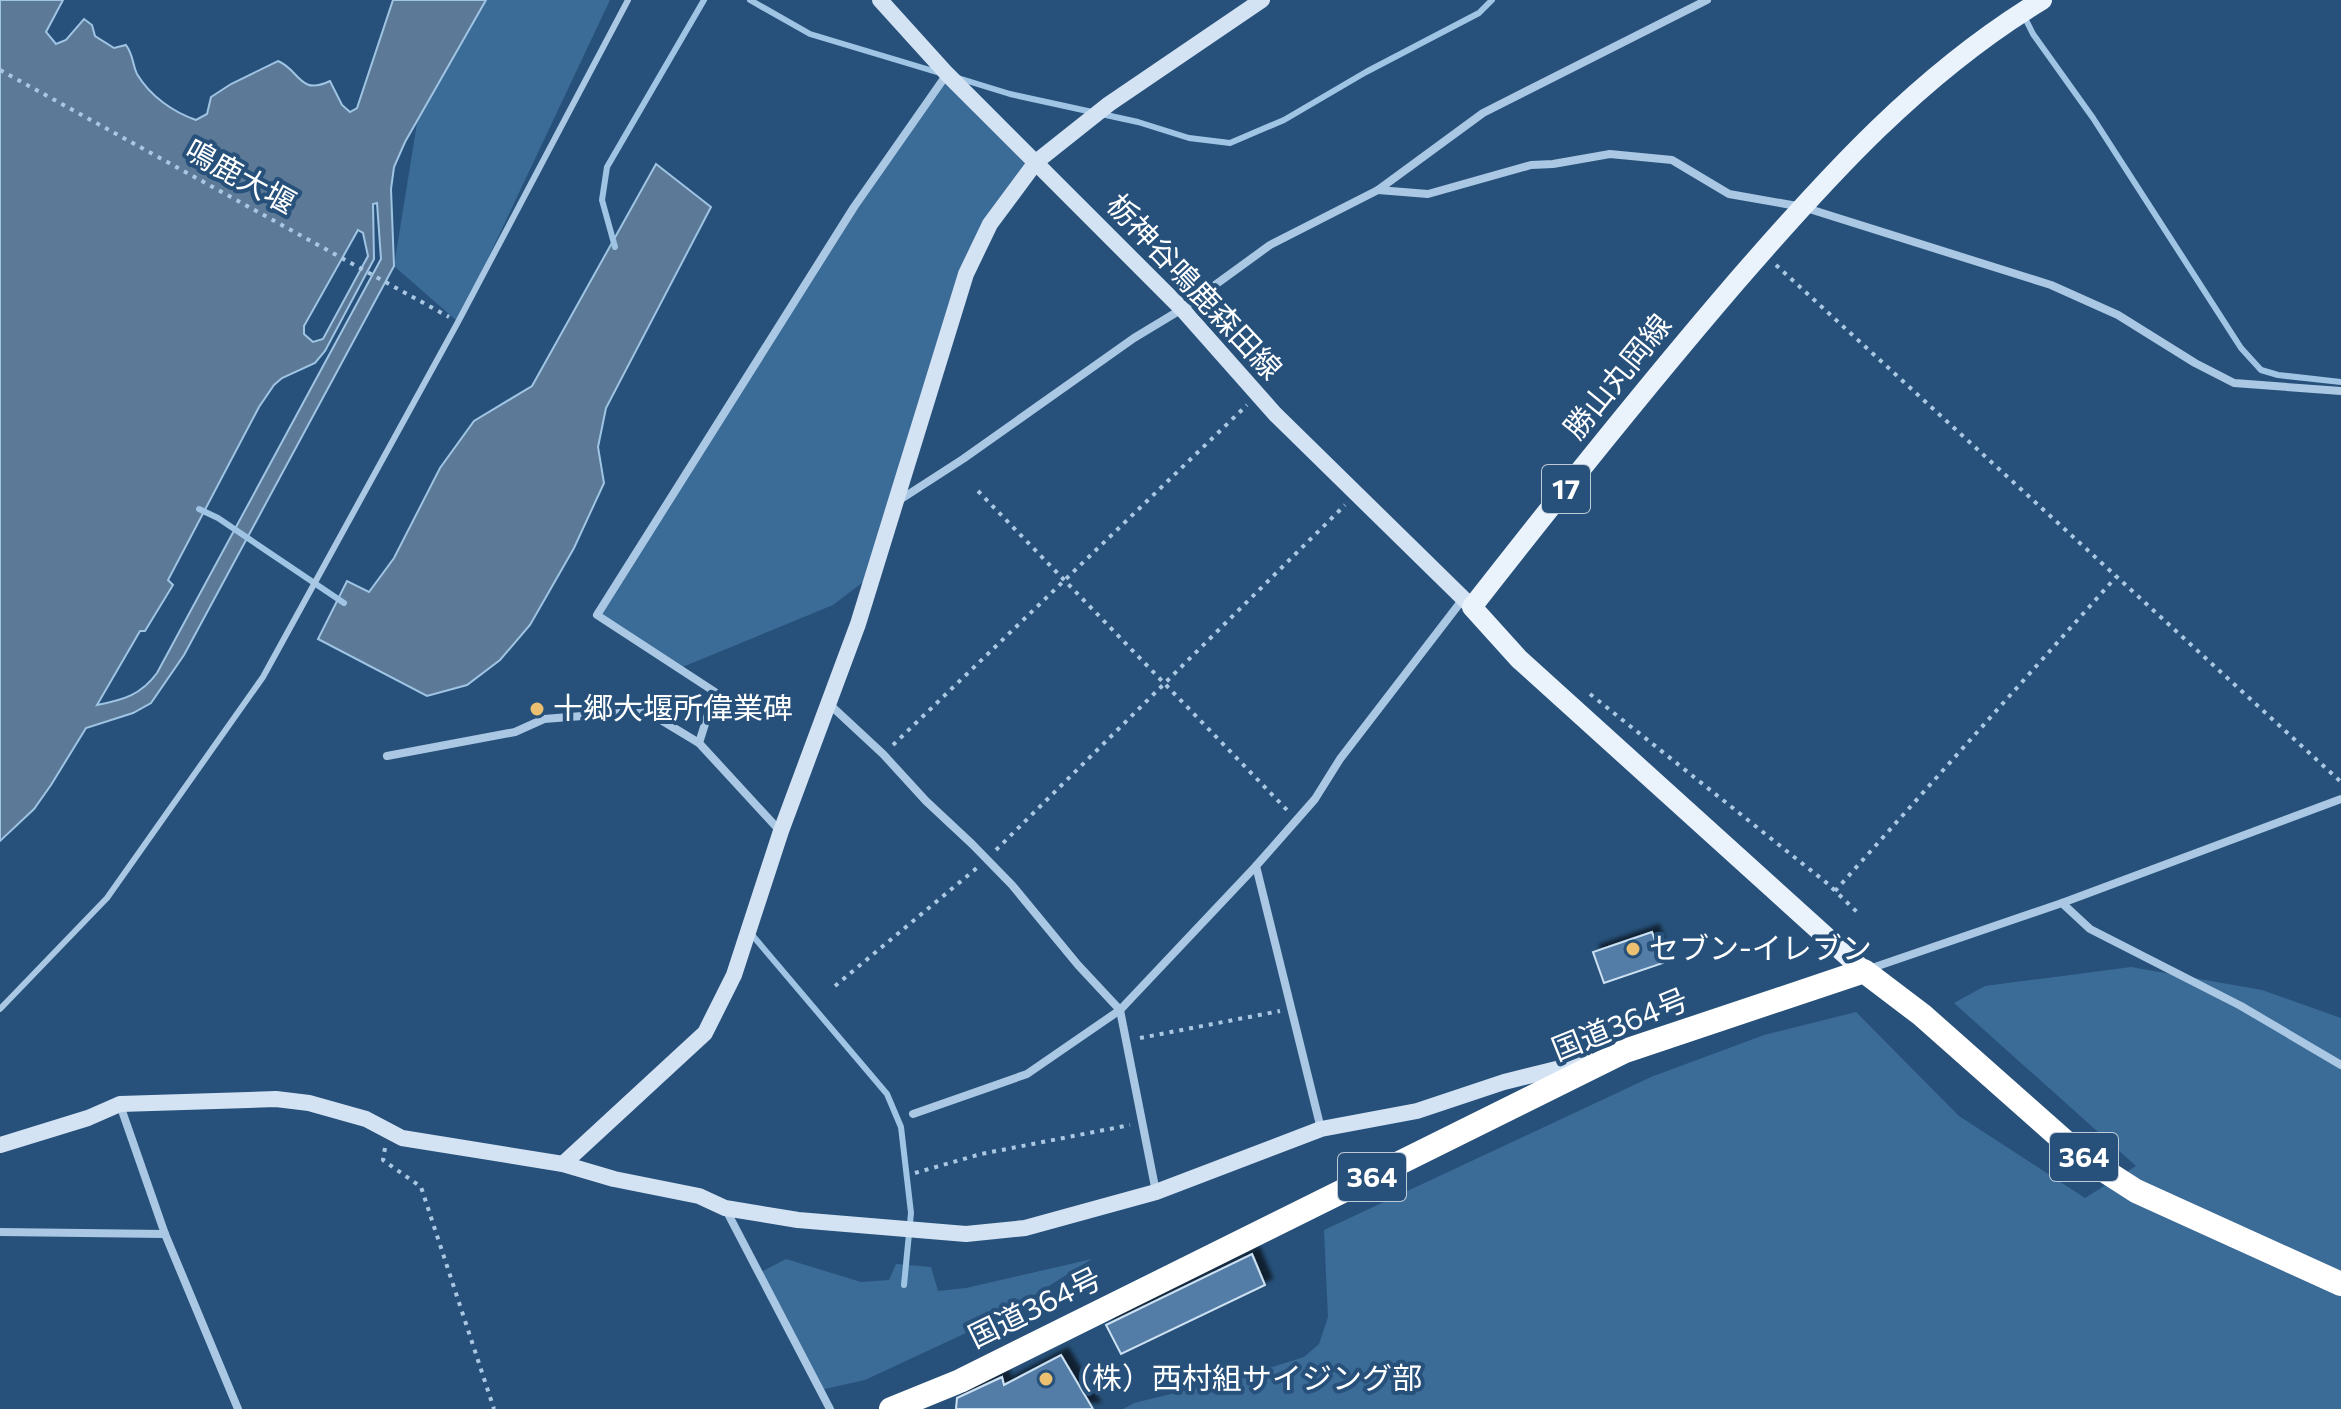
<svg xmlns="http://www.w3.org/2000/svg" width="2341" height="1409" viewBox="0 0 2341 1409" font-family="Commissioner,'Noto Sans JP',sans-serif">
<defs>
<filter id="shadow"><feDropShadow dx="7" dy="-7" stdDeviation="2" flood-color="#0009"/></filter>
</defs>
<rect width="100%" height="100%" fill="#27517a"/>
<g fill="#3b6b97">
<path d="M460 0H610L458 322 394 266 417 123Z"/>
<path d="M947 74 1036 162 990 224 867 579 833 605 680 668 597 615 854 207Z"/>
<path d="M2131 967 2262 990 2341 1018V1409H1123L1134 1403 1241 1377 1304 1357 1319 1344 1328 1317 1324 1230 1651 1077 1764 1035 1856 1012 1959 1116 2085 1198 2136 1166 1954 1003 1985 986Z"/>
<path d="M786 1259 861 1282 889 1280 896 1264 931 1267 938 1291 966 1288 1092 1259 996 1319 865 1380 820 1390 759 1273Z"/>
</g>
<g fill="#5c7a97" stroke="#9fc4e4" stroke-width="2" fill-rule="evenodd">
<path d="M0 0H63L46 32 56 44 66 40 84 19 92 25 95 36 114 48 126 45C134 56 132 64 137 74 150 96 173 112 196 120L207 114 211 97 231 84 278 61C300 70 299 96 330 81L342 105 350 112 357 108 393 0H486L405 142 394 167 391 189 394 266 184 655 151 703 133 713 86 728 51 785 34 809 0 841ZM377 203 381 259 157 673C141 695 123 700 97 705L140 631H145L173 585 168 580 259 407 274 385 282 378 315 363 325 351 374 259 373 204ZM358 230 363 233 368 256 323 339 313 342 304 334V326Z"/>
<path d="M656 164 711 207 606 408 598 447 604 483 574 548 530 625 500 660 467 685 427 696 318 639 347 581 369 592 394 558 440 468 474 421 532 386Z"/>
</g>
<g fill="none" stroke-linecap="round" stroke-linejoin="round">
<g stroke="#9fc4e4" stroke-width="6">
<path d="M750 0 810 34 940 73"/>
<path d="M2025 18 2033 34 2093 118 2241 348 2261 370 2278 375 2341 382"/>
<path d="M958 78 1010 94 1138 122 1189 138 1230 143 1284 120 1366 72 1479 13 1492 0"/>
<path d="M615 247 602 200 607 167 704 0"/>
<path d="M199 509 218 518 344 603"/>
<path d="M753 936 887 1094 901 1127 911 1213 904 1285"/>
</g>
</g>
<g fill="#537da6" stroke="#cde1f3" stroke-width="2" filter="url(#shadow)">
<path d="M1652 932 1663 963 1604 983 1593 952Z"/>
<path d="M1252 1254 1265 1285 1121 1354 1106 1325Z"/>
<path d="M1061 1355 1093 1409H956L957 1398 1002 1377 1004 1385Z"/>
</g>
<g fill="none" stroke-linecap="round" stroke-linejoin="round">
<g stroke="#aac8e3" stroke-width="4" stroke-dasharray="4 6" stroke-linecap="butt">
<path d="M0 70 449 317"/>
<path d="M1776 265 2341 782"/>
<path d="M978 491 1287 810"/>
<path d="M1590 694 1828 884 1858 913"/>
<path d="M893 745 1247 405"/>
<path d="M996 850 1345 505"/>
<path d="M1835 891 2116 577"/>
<path d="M835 986 978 867"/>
<path d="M1140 1038 1280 1011"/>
<path d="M385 1148 383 1160 421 1187 494 1409"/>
<path d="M915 1173 981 1154 1130 1125"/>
</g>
<path stroke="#aac8e3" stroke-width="6" d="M0 1009 107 898 263 677 458 322 628 0"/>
<g stroke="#aac8e3" stroke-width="8">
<path d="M1378 190 1428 194 1531 165 1553 164 1610 154 1672 160 1729 194 1803 207 2051 285 2118 315 2195 363 2234 383 2341 391"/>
<path d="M898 501 963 459 1134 338 1182 309 1270 245 1378 190 1483 113 1707 0"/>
<path d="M827 702 883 754 926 801 972 844 1012 885 1078 965 1120 1010 1156 1192"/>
<path d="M387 756 515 732 544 719 646 711 699 743"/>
<path d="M780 831 699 743 715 692 597 615 854 207 947 74"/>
<path d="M2062 903 2090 929 2241 1006 2341 1065"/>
<path d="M1869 969 2062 903 2341 799"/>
<path d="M120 1105 165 1234 238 1409"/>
<path d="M913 1114 1027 1074 1120 1010 1256 866"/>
<path d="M1321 1129 1256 866 1315 799 1340 759 1463 599"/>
<path d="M725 1208 830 1409"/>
<path d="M0 1232 165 1234"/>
</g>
<g stroke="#d3e3f4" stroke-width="16">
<path d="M880 0 947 74 1182 309 1275 414 1472 607"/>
<path d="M0 1145 88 1118 120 1104 276 1099 309 1103 366 1119 402 1138 563 1164 614 1179 699 1196 725 1208 798 1220 966 1234 1025 1228 1156 1192 1321 1129 1417 1111 1504 1082 1589 1061"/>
<path d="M563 1164 705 1033 734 975 781 831 858 624 966 274 990 224 1036 162 1109 104 1262 0"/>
</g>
<path stroke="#eaf2fc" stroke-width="20" d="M1864 971 1519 659 1472 607C1558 497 1645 388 1736 282 1828 176 1921 73 2042 0"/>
<path stroke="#fff" stroke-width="24" d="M891 1409 960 1381 1625 1051 1864 971 1922 1015 2080 1155 2136 1191 2341 1284"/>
</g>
<g fill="#ebc070" stroke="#27517a" stroke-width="3">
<circle cx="537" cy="709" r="8"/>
<circle cx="1633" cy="949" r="8"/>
<circle cx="1046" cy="1379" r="8"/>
</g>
<g text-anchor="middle" stroke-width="8" stroke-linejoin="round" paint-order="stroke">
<g fill="#27517a" stroke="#becbd7" stroke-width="2">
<rect x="1542" y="465" width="48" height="48" rx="6"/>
<rect x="2050" y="1133" width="68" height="48" rx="6"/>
<rect x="1338" y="1153" width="68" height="48" rx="6"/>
</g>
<g font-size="28" font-weight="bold" fill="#fff">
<text x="1566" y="499">17</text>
<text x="2084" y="1167">364</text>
<text x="1372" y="1187">364</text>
</g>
<g font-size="30" fill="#fff" stroke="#27517a">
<text transform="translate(240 177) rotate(29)" y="10">鳴鹿大堰</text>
<text transform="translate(1194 287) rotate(47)" y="10">栃神谷鳴鹿森田線</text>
<text transform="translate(1618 377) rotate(-51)" y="10">勝山丸岡線</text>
<text transform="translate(1620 1025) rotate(-22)" y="10">国道364号</text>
<text transform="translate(1035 1308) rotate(-26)" y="10">国道364号</text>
</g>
<g font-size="30" fill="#fff" stroke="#27517a" text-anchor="start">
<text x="553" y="719">十郷大堰所偉業碑</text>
<text x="1649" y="959">セブン-イレブン</text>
<text x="1062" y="1389">（株）西村組サイジング部</text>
</g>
</g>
</svg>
